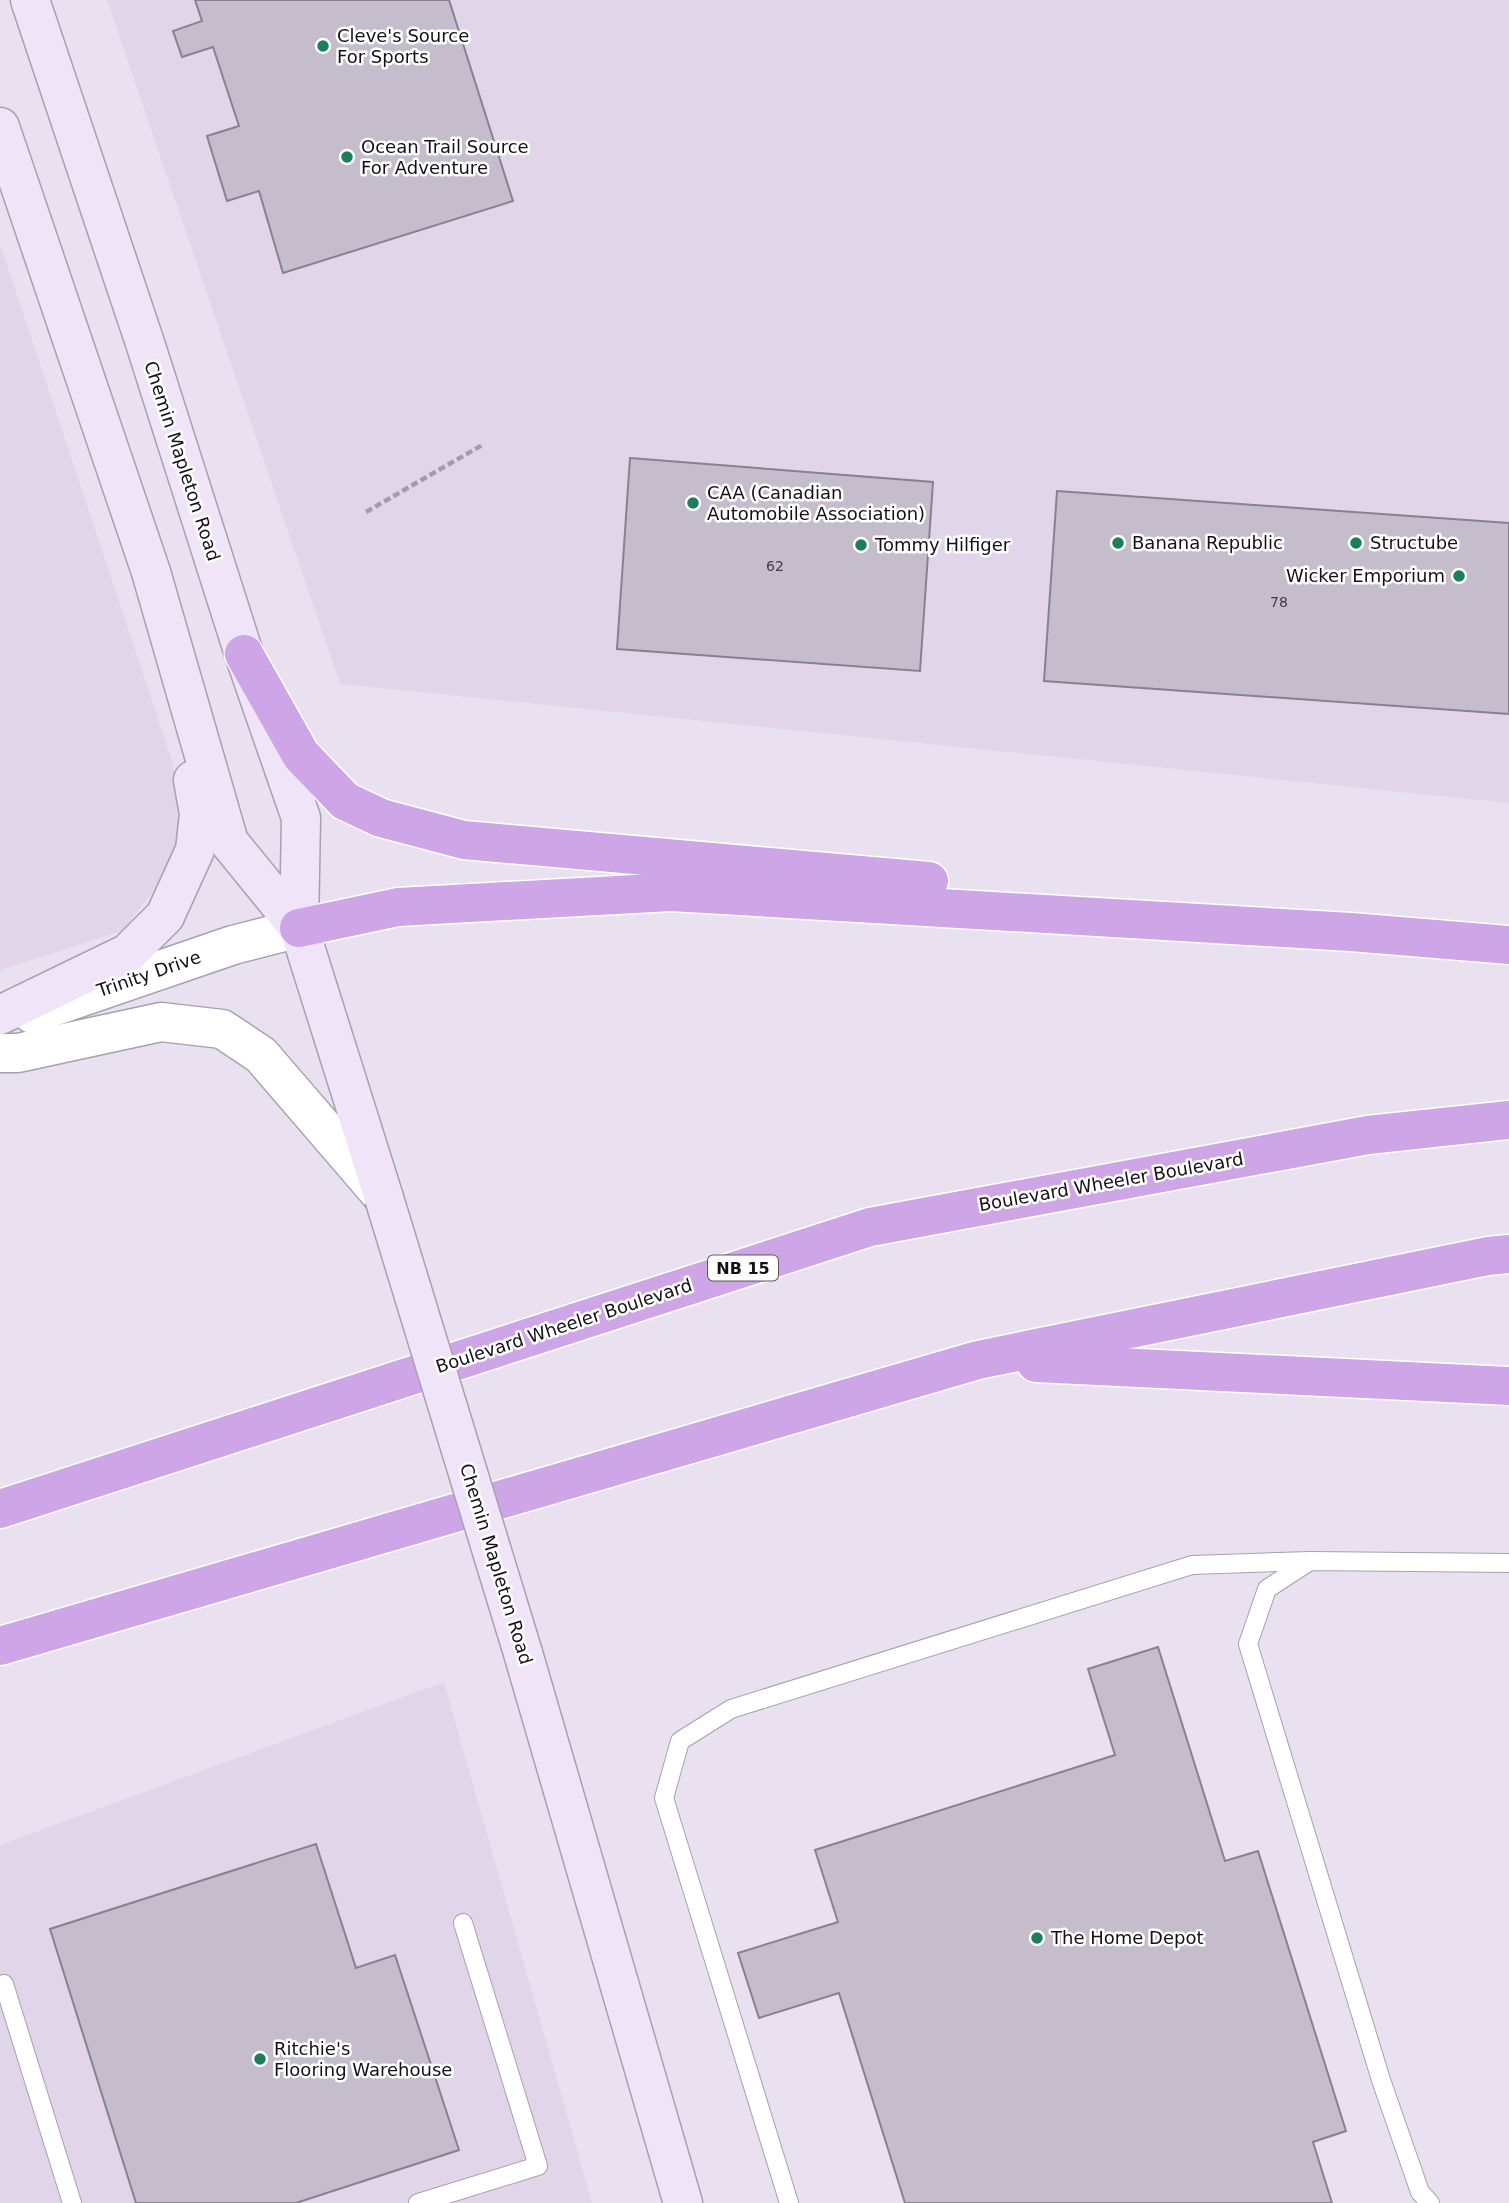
<svg xmlns="http://www.w3.org/2000/svg" width="1509" height="2203" viewBox="0 0 1509 2203" font-family="'DejaVu Sans',sans-serif">
<rect width="100%" height="100%" fill="#eae1f0"/>
<g fill="#e1d5ea">
<path d="M107 0H1509V803L340 684Z"/>
<path d="M0 244 173 764 182 824 166 875 122 931 0 970Z"/>
<path d="M444 1682 592 2203H0V1845Z"/>
</g>
<g fill="#c5bdcb" stroke="#89818f" stroke-width="2">
<path d="M195 0H449L513 201 283 273 259 191 227 201 207 136 239 126 213 47 182 57 173 31 202 21Z"/>
<path d="M630 458 933 482 920 671 617 649Z"/>
<path d="M1057 491 1509 523V714L1044 681Z"/>
<path d="M1158 1647 1225 1861 1258 1851 1346 2131 1313 2142 1332 2203H905L839 1993 759 2018 738 1953 838 1922 815 1850 1115 1755 1088 1669Z"/>
<path d="M316 1844 356 1968 395 1955 459 2150 296 2203H136L50 1929Z"/>
</g>
<g fill="none" stroke-linecap="round" stroke-linejoin="round">
<defs>
<g id="service">
<path d="M0 1985 4 1984 72 2203"/>
<path d="M418 2203 538 2166 463 1923"/>
<path d="M789 2203 664 1798 680 1741 731 1709 1192 1565 1310 1561"/>
<path d="M1430 2203 1420 2192 1381 2080 1248 1644 1267 1589 1310 1561 1509 1563"/>
</g>
<g id="tertiary">
<path d="M32 1014 233 945 299 928"/>
<path d="M0 1053H18L161 1022 222 1029 261 1055 384 1198"/>
</g>
<g id="secondary">
<path d="M30 0 145 343 244 654 301 818 299 928 384 1198"/>
<path d="M0 127 151 572 229 842 299 928"/>
<path d="M0 1015 128 953 165 916 195 850 199 814 193 780"/>
<path d="M523 1653 683 2203"/>
</g>
<g id="motorway">
<path d="M244 654 301 755 345 801 381 818 464 840 929 881"/>
<path d="M299 928 398 907 671 892 1351 932 1509 945"/>
<path d="M1036 1363 1509 1386"/>
<path d="M0 1509 870 1227 1368 1135 1509 1120"/>
<path d="M0 1646 978 1360 1488 1256 1509 1254"/>
</g>
</defs>
<use href="#service" stroke="#a8a0ae" stroke-width="20"/>
<use href="#tertiary" stroke="#a8a0ae" stroke-width="41"/>
<use href="#secondary" stroke="#a8a0ae" stroke-width="41"/>
<use href="#motorway" stroke="#fff" stroke-width="41"/>
<path stroke="#a49da9" stroke-width="4.5" stroke-dasharray="7 3.5" stroke-linecap="butt" d="M366 512 484 444"/>
<use href="#service" stroke="#fff" stroke-width="18"/>
<use href="#tertiary" stroke="#fff" stroke-width="38"/>
<use href="#secondary" stroke="#f0e4f8" stroke-width="38"/>
<use href="#motorway" stroke="#cea5e7" stroke-width="38"/>
<defs>
<path id="secondary-bridge" d="M384 1198 523 1653"/>
</defs>
<use href="#secondary-bridge" stroke="#a8a0ae" stroke-width="41" stroke-linecap="butt"/>
<use href="#secondary-bridge" stroke="#f0e4f8" stroke-width="38"/>
</g>
<g fill="#1b8059" stroke="#fff" stroke-width="2.5">
<circle cx="323" cy="46" r="7"/>
<circle cx="347" cy="157" r="7"/>
<circle cx="693" cy="503" r="7"/>
<circle cx="1118" cy="543" r="7"/>
<circle cx="1356" cy="543" r="7"/>
<circle cx="861" cy="545" r="7"/>
<circle cx="1459" cy="576" r="7"/>
<circle cx="1037" cy="1938" r="7"/>
<circle cx="260" cy="2059" r="7"/>
</g>
<g text-anchor="middle" stroke-width="5" stroke-linejoin="round" paint-order="stroke">
<g font-size="14" fill="#403c43">
<text x="775" y="571">62</text>
<text x="1279" y="607">78</text>
</g>
<rect fill="#fff" stroke="#5a585c" stroke-width="2" x="708" y="1255.5" width="70" height="25" rx="5"/>
<g font-size="16" font-weight="bold" fill="#141116">
<text x="743" y="1274">NB 15</text>
</g>
<g font-size="18" fill="#141116" stroke="#fff" text-anchor="start">
<text x="337" y="42">Cleve's Source<tspan x="337" dy="21">For Sports</tspan></text>
<text x="361" y="153">Ocean Trail Source<tspan x="361" dy="21">For Adventure</tspan></text>
<text x="707" y="499">CAA (Canadian<tspan x="707" dy="21">Automobile Association)</tspan></text>
<text x="1132" y="549">Banana Republic</text>
<text x="1370" y="549">Structube</text>
<text x="875" y="551">Tommy Hilfiger</text>
<text x="1445" y="582" text-anchor="end">Wicker Emporium</text>
<text x="1051" y="1944">The Home Depot</text>
<text x="274" y="2055">Ritchie's<tspan x="274" dy="21">Flooring Warehouse</tspan></text>
</g>
<g font-size="18" fill="#141116" stroke="#fff">
<text transform="translate(182 461) rotate(72)" y="6">Chemin Mapleton Road</text>
<text transform="translate(149 974) rotate(-19)" y="6">Trinity Drive</text>
<text transform="translate(1111 1182) rotate(-10)" y="6">Boulevard Wheeler Boulevard</text>
<text transform="translate(564 1326) rotate(-18)" y="6">Boulevard Wheeler Boulevard</text>
<text transform="translate(496 1564) rotate(73)" y="6">Chemin Mapleton Road</text>
</g>
</g>
</svg>
